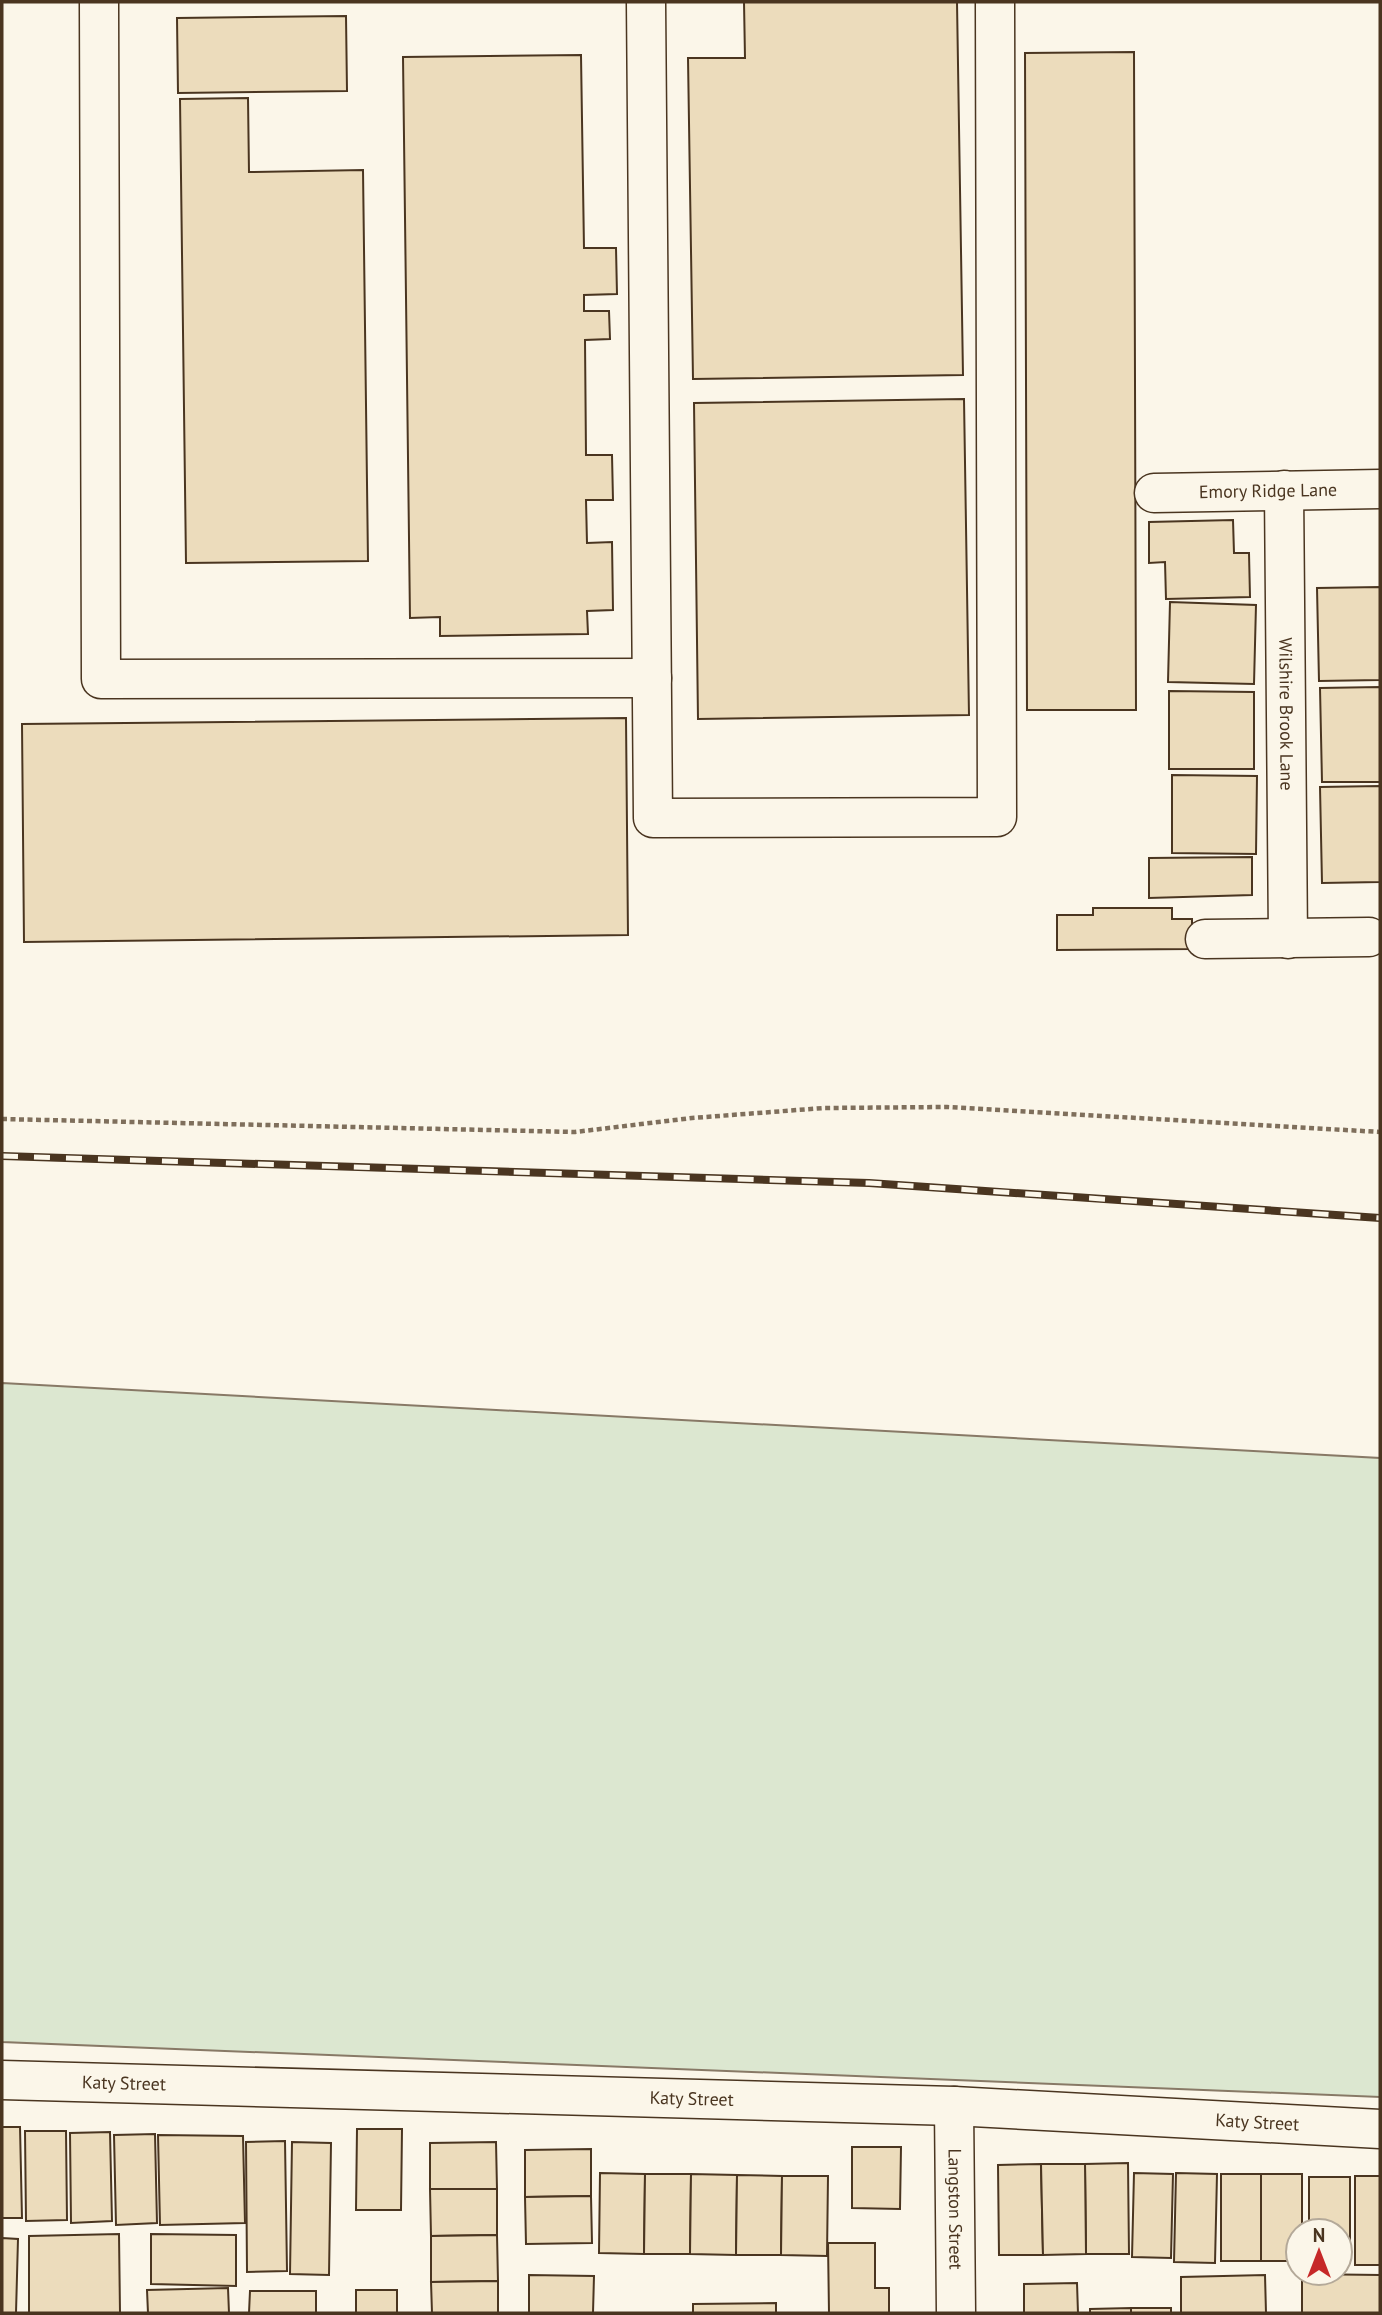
<svg xmlns="http://www.w3.org/2000/svg" width="1382" height="2315" viewBox="0 0 1382 2315" font-family="'PT Sans',sans-serif">
<rect width="100%" height="100%" fill="#fbf6e9"/>
<path fill="#dce7d0" stroke="#887966" stroke-width="2" d="M2 1383 1380 1458V2097L2 2042Z"/>
<g fill="#ecdcbc" stroke="#4a3520" stroke-width="2">
<path d="M744 2H957L963 375 693 379 688 58H745Z"/>
<path d="M346 16 347 91 178 93 177 18Z"/>
<path d="M1134 52 1136 710H1027L1025 53Z"/>
<path d="M581 55 584 248H616L617 294 584 295V311H609L610 339 585 340 586 455H612L613 500H586L587 543 612 542 613 610 587 611 588 634 440 636V617L410 618 403 57Z"/>
<path d="M248 98 249 172 363 170 368 561 186 563 180 99Z"/>
<path d="M964 399 969 715 698 719 694 403Z"/>
<path d="M1233 520 1234 553H1249L1250 597 1166 599 1165 562 1149 563V522Z"/>
<path d="M1380 587V680L1319 681 1317 588Z"/>
<path d="M1170 602 1256 605 1254 684 1168 682Z"/>
<path d="M1380 687V782H1322L1320 688Z"/>
<path d="M1169 691 1254 692V769H1169Z"/>
<path d="M626 718 628 935 24 942 22 724Z"/>
<path d="M1172 775 1257 776 1256 854 1172 853Z"/>
<path d="M1380 786V882L1322 883 1320 787Z"/>
<path d="M1252 857V895L1149 898V858Z"/>
<path d="M1093 908H1172V919H1192V949L1057 950V915H1093Z"/>
<path d="M2 2127H20L22 2218H2Z"/>
<path d="M357 2129H402L401 2210H356Z"/>
<path d="M25 2131H66L67 2220 26 2221Z"/>
<path d="M110 2132 112 2221 71 2223 70 2133Z"/>
<path d="M155 2134 157 2223 116 2225 114 2135Z"/>
<path d="M158 2135 243 2136 245 2223 160 2225Z"/>
<path d="M285 2141 287 2271 247 2272 246 2142Z"/>
<path d="M292 2142 331 2143 329 2275 290 2274Z"/>
<path d="M496 2142 497 2189H430V2143Z"/>
<path d="M852 2147H901L900 2209 852 2208Z"/>
<path d="M591 2149V2196L525 2197V2150Z"/>
<path d="M1128 2163 1129 2254H1086L1085 2164Z"/>
<path d="M1041 2164 1043 2255H999L998 2165Z"/>
<path d="M1041 2164H1085L1086 2254 1043 2255Z"/>
<path d="M600 2173 645 2174 644 2254 599 2253Z"/>
<path d="M1134 2173 1173 2174 1171 2258 1132 2257Z"/>
<path d="M1176 2173 1217 2174 1215 2263 1174 2262Z"/>
<path d="M645 2174H691L690 2254H644Z"/>
<path d="M691 2174 737 2175 736 2255 690 2254Z"/>
<rect x="1221" y="2174" width="40" height="87"/>
<path d="M1261 2174H1302V2231H1298V2261H1261Z"/>
<path d="M737 2175 782 2176 781 2255H736Z"/>
<path d="M782 2176H828L827 2256 781 2255Z"/>
<rect x="1355" y="2176" width="25" height="89"/>
<path d="M1309 2177H1350V2263H1340V2231H1309Z"/>
<path d="M430 2189H497V2235L431 2236Z"/>
<path d="M591 2196 592 2243 526 2244 525 2197Z"/>
<path d="M119 2234 120 2313H29V2236Z"/>
<path d="M151 2234 236 2235V2286L151 2284Z"/>
<path d="M497 2235 498 2281 431 2282V2236Z"/>
<path d="M2 2238 18 2239 16 2313H2Z"/>
<path d="M828 2243H875V2288H889V2313H829Z"/>
<path d="M1302 2274 1380 2275V2313H1302Z"/>
<path d="M529 2275 594 2276 593 2313H529Z"/>
<path d="M1265 2275 1266 2313H1181V2277Z"/>
<path d="M498 2281V2313H432L431 2282Z"/>
<path d="M1077 2283 1078 2313H1024V2284Z"/>
<path d="M228 2288 229 2313H148L147 2290Z"/>
<rect x="356" y="2290" width="41" height="23"/>
<path d="M250 2291H316V2313H249Z"/>
<path d="M776 2303V2313H693V2304Z"/>
<rect x="1131" y="2308" width="40" height="5"/>
<path d="M1131 2308V2313H1090V2309Z"/>
</g>
<g fill="none" stroke-linecap="round" stroke-linejoin="round">
<defs>
<g id="minor">
<path d="M99 2 101 679 652 678"/>
<path d="M646 2 653 818 997 817 995 2"/>
<path id="s1" d="M1284 490 1288 939"/>
<path id="s2" d="M1154 493 1380 489"/>
<path d="M1205 939 1369 937"/>
<path id="s3" d="M2 2080 954 2106 1380 2129"/>
<path id="s4" d="M954 2106 956 2313"/>
</g>
</defs>
<use href="#minor" stroke="#4a3520" stroke-width="41"/>
<path stroke="#7f6f5c" stroke-width="4.5" stroke-dasharray="5 3.5" stroke-linecap="butt" d="M2 1119 575 1132 692 1118 824 1108 947 1107 1380 1132"/>
<use href="#minor" stroke="#fbf6e9" stroke-width="38"/>
<defs>
<path id="rail" d="M2 1156 869 1183 1380 1218"/>
</defs>
<use href="#rail" stroke="#4a3520" stroke-width="8"/>
<use href="#rail" stroke="#fbf6e9" stroke-width="5" stroke-dasharray="16" stroke-linecap="butt"/>
</g>
<g text-anchor="middle" stroke-width="5" stroke-linejoin="round" paint-order="stroke">
<g font-size="18" fill="#4a3520" stroke="#fbf6e9">
<text dy="6" stroke="none"><textPath href="#s2" startOffset="114">Emory Ridge Lane</textPath></text>
<text dy="6" stroke="none"><textPath href="#s1" startOffset="224">Wilshire Brook Lane</textPath></text>
<text dy="6" stroke="none"><textPath href="#s3" startOffset="122">Katy Street</textPath></text>
<text dy="6" stroke="none"><textPath href="#s3" startOffset="690">Katy Street</textPath></text>
<text dy="6" stroke="none"><textPath href="#s3" startOffset="1256">Katy Street</textPath></text>
<text dy="6" stroke="none"><textPath href="#s4" startOffset="103">Langston Street</textPath></text>
</g>
</g>
<rect width="1382" height="2315" fill="none" stroke="#4a3520" stroke-width="7"/>
<g transform="translate(1319 2252)"><circle r="33" fill="#fbf6e9" stroke="#b4a999" stroke-width="2"/>
<path d="M0-5L12 26L0 18L-12 26Z" fill="#c62828"/>
<text y="-10" font-size="19" font-weight="bold" text-anchor="middle" fill="#4a3520">N</text>
</g>
</svg>
